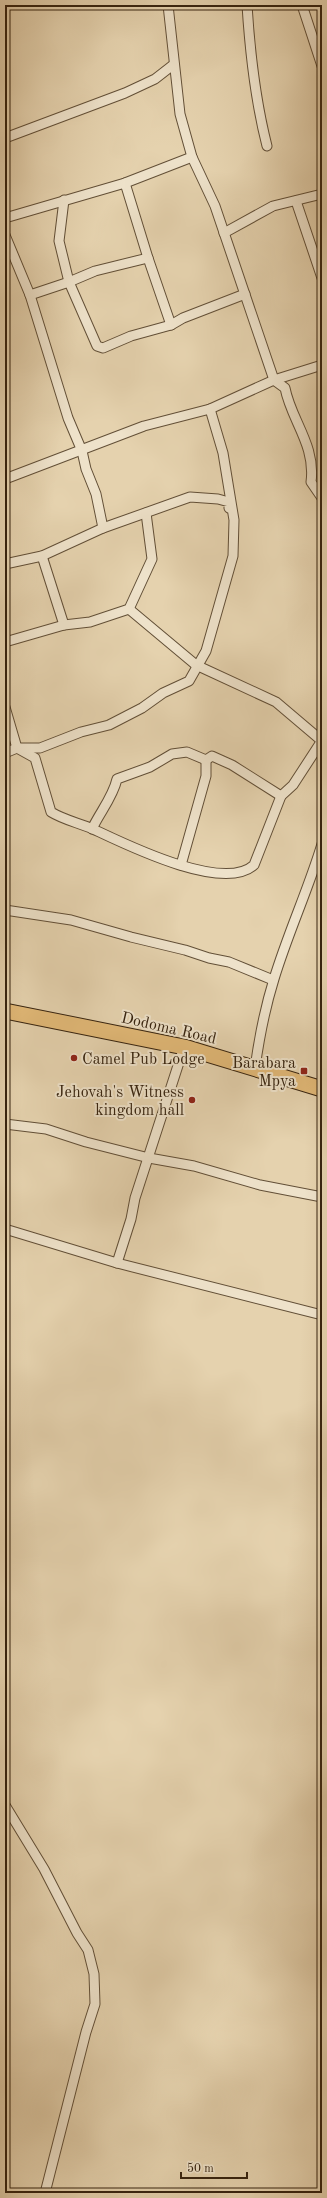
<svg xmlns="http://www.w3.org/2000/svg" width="327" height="2198" viewBox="0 0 327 2198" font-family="'Old Standard TT',serif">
<rect width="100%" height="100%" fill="#e5d2ae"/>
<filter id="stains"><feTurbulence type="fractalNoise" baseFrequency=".005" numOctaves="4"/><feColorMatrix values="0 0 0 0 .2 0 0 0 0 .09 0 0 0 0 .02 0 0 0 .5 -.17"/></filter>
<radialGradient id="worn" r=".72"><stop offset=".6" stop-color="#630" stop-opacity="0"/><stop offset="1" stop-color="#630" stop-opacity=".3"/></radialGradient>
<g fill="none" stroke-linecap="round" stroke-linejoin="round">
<defs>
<g id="minor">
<path d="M168 5 180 114 192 157 215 206 274 380 285 388C291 420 316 445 311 482L322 498"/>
<path d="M247 5C250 53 255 99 267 146"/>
<path d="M302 5 322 66"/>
<path d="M5 138 125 93 155 79 173 65"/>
<path d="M125 183 148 258"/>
<path d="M64 200 59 241 69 282 97 346 103 348 131 336 171 325 183 318 245 294"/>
<path d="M296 201 322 278"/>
<path d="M5 218 125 183 192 157"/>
<path d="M224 233 273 206 322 194"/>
<path d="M5 235 30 295 68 418 82 451 86 469 96 494 103 528"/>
<path d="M30 295 69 282 95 271 148 258 171 325"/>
<path d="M5 479 144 426 210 409 274 380 322 365"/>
<path d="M42 556 64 625"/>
<path d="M5 564 42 556 103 528 190 497 218 499 229 502V508"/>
<path d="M129 609 196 665 276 702 322 741"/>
<path d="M5 642 64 625 90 622 129 609 152 559 146 513"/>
<path d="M5 707 17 748 35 758 51 812C64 820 79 823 93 829 125 844 223 893 254 865L281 796 293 785 321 742"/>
<path d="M5 753 17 748H40L81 732 109 725 142 708 163 693 189 681 206 651 233 556 234 520 223 453 210 409"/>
<path d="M92 829C100 812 113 797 117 779L150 767 172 754 187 752 206 760 212 756 232 765 281 796"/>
<path d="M181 865 206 776V760"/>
<path d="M5 910 71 920 131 937 185 950 209 958 229 962 273 980"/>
<path d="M255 1068C259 1039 265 1008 274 979 288 933 308 890 322 844"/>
<path d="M5 1124 46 1129 86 1142 149 1158 194 1166 260 1185 322 1197"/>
<path d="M5 1229 117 1263 322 1315"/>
<path d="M117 1263 131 1219 135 1198 184 1047"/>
<path d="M5 1805 44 1869 77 1933 88 1950 94 1974 95 2004 86 2032 45 2193"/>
</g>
<path id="trunk" d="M5 1011 184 1047 322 1089"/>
</defs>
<use href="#minor" stroke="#624f37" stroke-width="11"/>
<use href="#trunk" stroke="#36230f" stroke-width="17"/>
<use href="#minor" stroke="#eee2ca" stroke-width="9"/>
<use href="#trunk" stroke="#e2b977" stroke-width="15"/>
</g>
<g fill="#8f2418" stroke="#eee2ca" stroke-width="1.5">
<circle cx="74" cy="1058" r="4"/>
<rect x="300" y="1067" width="8" height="8" rx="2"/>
<circle cx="192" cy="1100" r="4"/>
</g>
<g text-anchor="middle" stroke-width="4" stroke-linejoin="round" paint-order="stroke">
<g font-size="16" fill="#36230f" stroke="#eee2ca">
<text transform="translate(169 1027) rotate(13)" y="6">Dodoma Road</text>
</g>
<g font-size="16" fill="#36230f" stroke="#eee2ca" text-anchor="end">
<text x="82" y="1064" text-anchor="start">Camel Pub Lodge</text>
<text x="296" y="1068">Barabara<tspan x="296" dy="18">Mpya</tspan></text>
<text x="184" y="1097">Jehovah's Witness<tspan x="184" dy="18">kingdom hall</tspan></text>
</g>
</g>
<rect width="327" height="2198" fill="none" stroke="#e5d2ae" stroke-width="20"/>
<rect x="6" y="6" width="315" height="2186" fill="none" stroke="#36230f" stroke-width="2"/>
<rect x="10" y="10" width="307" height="2178" fill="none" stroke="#36230f"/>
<path d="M181 2172v6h66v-6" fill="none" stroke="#36230f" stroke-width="2"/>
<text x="187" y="2172" font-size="12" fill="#36230f" stroke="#eee2ca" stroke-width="3" paint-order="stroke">50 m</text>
<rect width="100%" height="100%" filter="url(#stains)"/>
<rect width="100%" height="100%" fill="url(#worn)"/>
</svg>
